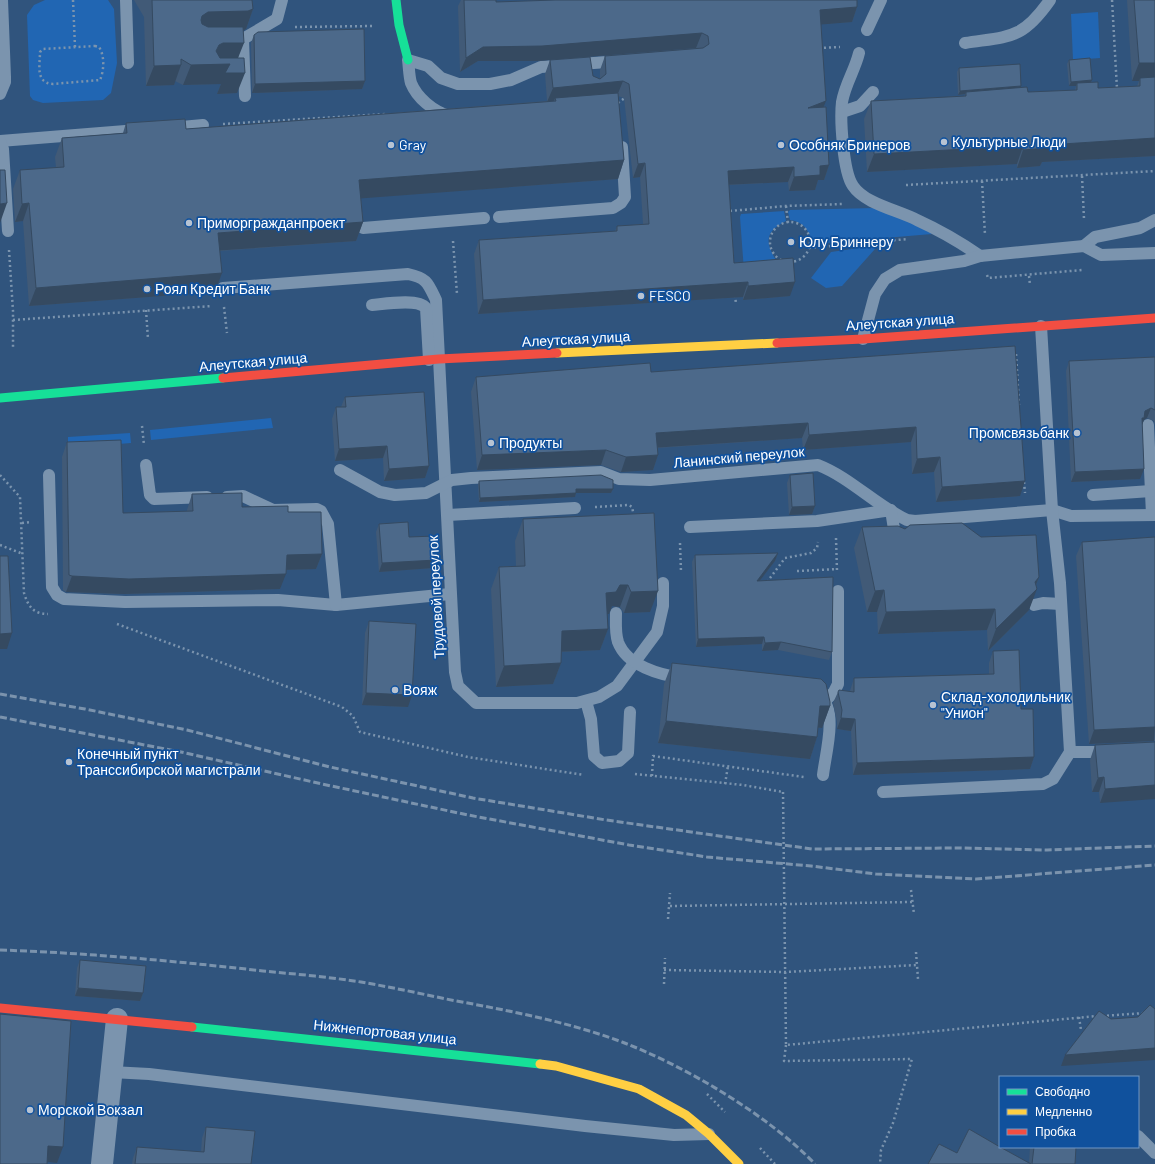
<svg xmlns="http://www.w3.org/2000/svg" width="1155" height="1164" viewBox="0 0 1155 1164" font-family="Barlow,sans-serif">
<rect width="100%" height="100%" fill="#30547d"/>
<g fill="#2166b3">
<path d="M45 0H108L114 9 117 63 111 93 103 100 43 103 33 100 30 96 27 15 34 5Z"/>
<path d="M1098 12 1100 58 1073 60 1071 14Z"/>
<path d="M875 208 914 222 932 234 814 244C807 231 807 223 790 220L788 212 790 210Z"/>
<path d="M784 211 786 221C766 231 764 241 776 260L744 271 740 217 741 214Z"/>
<path d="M873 246 875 249 842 286 826 288 811 278 831 252Z"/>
<path d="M271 418 273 428 151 440 150 430Z"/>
<path d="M130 433 131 443 68 448V437Z"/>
</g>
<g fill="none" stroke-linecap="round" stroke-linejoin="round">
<g stroke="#7b94ae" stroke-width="2.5" stroke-dasharray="2 3" stroke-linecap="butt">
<path d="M73 0 75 47"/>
<path d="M1112 0 1117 89"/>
<path d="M295 27 374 26"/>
<path d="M95 46 99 47C105 56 104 71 100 80L53 84C35 83 40 65 40 52L43 49Z"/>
<path d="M819 48 840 47"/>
<path d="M618 103 626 97"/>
<path d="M223 124 386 114"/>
<path d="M1082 176 1084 219"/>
<path d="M982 181 985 235"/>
<path d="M906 185 1155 171"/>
<path d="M786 206 788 223"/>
<path d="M730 211 786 206 843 204"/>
<circle cx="790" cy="242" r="20"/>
<path d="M453 241 457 294"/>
<path d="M809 248 908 239"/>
<path d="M9 250 13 311V349"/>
<path d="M987 275 988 278 1082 270 1083 268"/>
<path d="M1029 276 1030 285"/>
<path d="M735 295 736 304"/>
<path d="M224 307 227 333"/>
<path d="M146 310 148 339"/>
<path d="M13 320 212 306"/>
<path d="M1016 354 1019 405"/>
<path d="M142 426 144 445"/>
<path d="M0 475 20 497 24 593C28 606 33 614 48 614"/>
<path d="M1024 482 1025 493"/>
<path d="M595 507 629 505 632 507 634 516"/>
<path d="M22 523 31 522"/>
<path d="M836 538 837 571"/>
<path d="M680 543 681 572"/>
<path d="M0 545 23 554"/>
<path d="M797 571 837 569"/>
<path d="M767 582 785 558 811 553 817 548 818 542"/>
<path d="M117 624 342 707 353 716 360 732 468 757 584 775"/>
<path d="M635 774 743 785 783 792"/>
<path d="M652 776 653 756 804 777"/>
<path d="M725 784 728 766"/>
<path d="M911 890 914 914"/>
<path d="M670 906 912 902"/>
<path d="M668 919 670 893"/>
<path d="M916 952 918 979"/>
<path d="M664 970 786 972 917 965"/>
<path d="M664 984 665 958"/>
<path d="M1079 1017 1081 1030"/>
<path d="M786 1045 784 1061 912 1059 893 1123 881 1150 880 1164"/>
<path d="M707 1094 725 1112"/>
<path d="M760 1148 775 1164"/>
</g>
<g stroke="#7b94ae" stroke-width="12">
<path d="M126 0 128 63"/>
<path d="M867 30 881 0"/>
<path d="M965 43C1010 36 1022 40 1050 0"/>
<path d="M859 53C855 70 845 84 842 102 840 119 843 172 853 186 865 204 898 210 917 220 939 230 960 242 980 256"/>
<path d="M0 94 5 82V77L2 0"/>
<path d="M245 96 243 39 277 19 282 0"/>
<path d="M842 112 860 106 873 92"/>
<path d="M449 116C433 111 417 98 411 83 409 76 409 67 408 60L428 66 441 78 458 84H490L511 80 541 67 620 61"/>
<path d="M171 128 203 125"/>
<path d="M0 141 138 130"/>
<path d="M0 141 3 149 8 231"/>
<path d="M499 217 613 208 621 203 625 197 622 147"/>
<path d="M363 228 484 218"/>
<path d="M1084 246 1095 237 1140 228 1155 220"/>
<path d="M223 288 408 274C427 278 428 283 436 300L455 672 458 686 476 703H577L599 697 617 686 657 632 663 606V583"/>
<path d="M372 305C384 304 418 298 426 308L429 360"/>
<path d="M863 339 875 294 885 279 900 270 964 261 980 256 1084 246 1101 255 1155 253"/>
<path d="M1148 425 1152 515"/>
<path d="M146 465 150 495 154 499 207 497"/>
<path d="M340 470 380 492 395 495 426 493 452 480 471 478 601 472 619 479 650 480 818 465C851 478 875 505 907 520L915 521 1052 510 1071 516 1155 515"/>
<path d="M49 475 52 587 57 595 64 599 125 602 278 600 336 605 450 594"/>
<path d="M1093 495 1151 491"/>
<path d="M227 497 243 496 273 510 317 509 321 511 328 524 336 605"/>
<path d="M448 515 575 508"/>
<path d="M690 527 817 521 891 510 896 542"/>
<path d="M1034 605 1043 603 1061 604"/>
<path d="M616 613C616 622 615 633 618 642 627 666 660 675 683 678"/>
<path d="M821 698C838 711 825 756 823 775"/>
<path d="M586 701 591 719 594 756 602 763 619 761 628 753 630 712"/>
<path d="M825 701 834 692 838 684V591"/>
<path d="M1070 752H1109"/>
<path d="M883 792 1043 784 1053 779 1070 752 1060 583 1052 510 1041 326"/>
<path d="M111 1072 149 1074 585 1126 674 1135 709 1134"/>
<path d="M1138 1136 1155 1153"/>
</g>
<path stroke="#7b94ae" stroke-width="22" d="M102 1164 117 1019"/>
<g stroke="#16e098" stroke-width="9">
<path d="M396 0 399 25 408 60"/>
<path d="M0 398 223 378"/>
<path d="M192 1027 540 1064"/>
</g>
<g stroke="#ffcf43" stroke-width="9">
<path d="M557 353 777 343"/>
<path d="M540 1064 556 1066 639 1089 686 1115 709 1134 739 1164"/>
</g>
<g stroke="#f24e42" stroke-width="9">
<path d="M777 343 863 339 1155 318"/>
<path d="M223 378 439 359 557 353"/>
<path d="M0 1008 192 1027"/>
</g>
<g stroke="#7b93ad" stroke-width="3" stroke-dasharray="7 3" stroke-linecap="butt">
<path d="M0 694 85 709 187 730 330 767 473 798 606 820 812 849 960 848 1047 850 1155 846"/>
<path d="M0 717 181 752 322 784 468 815 629 845 707 857 811 866 876 874 976 879 1155 865"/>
<path d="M0 950C88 953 175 961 263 971 295 974 329 977 361 982 390 987 418 993 446 999 505 1010 566 1021 622 1042 685 1066 768 1115 815 1164"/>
</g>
<g stroke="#7b94ae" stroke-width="2.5" stroke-dasharray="2 3" stroke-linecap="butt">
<path d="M783 792 786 1045 1097 1016"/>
<path d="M1102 1016 1145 1013"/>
</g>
</g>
<g fill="#415a77">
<path d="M134 0H252L253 9 246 29 243 30 238 58 237 93 217 94 221 84 183 85 175 81 174 85 146 86 144 17Z"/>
<path d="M461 0H496V2L857 7 852 22 821 24 824 107 829 165 824 180H818L815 190 789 191 788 182 729 185 734 263 790 296 743 300V297L478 314 474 254 479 240 615 231 617 226 643 224 640 177 633 178 624 98 618 96 624 160 618 179 361 198 363 222 356 241 220 251 215 292 29 306 23 221 15 222 13 189 20 170 56 168 55 157 62 138 123 133 126 123 186 129 547 101 545 74 550 60 600 79V70L605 56 698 48H696L537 61H478L460 72 458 6Z"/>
<path d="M1127 0H1155V156L1042 162 1040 166 1017 168V164L867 172 864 119 871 101 964 96 965 94 958 95 957 72 959 68 1021 88 1028 92 1075 90 1076 86H1069L1067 64 1069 60 1098 88 1137 86 1139 81H1132Z"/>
<path d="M254 35 365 81 362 89 252 93 251 43Z"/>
<path d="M1015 346 1020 496 936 502 934 472 912 474 911 442 803 450 802 438 658 448V455L653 470 621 472 601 465 477 470 471 392 476 377 651 372Z"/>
<path d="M1155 357V425L1154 421 1147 418 1144 420 1142 424 1140 479 1071 482 1066 371 1069 361Z"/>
<path d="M345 397 429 466 425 478 384 481 383 458 335 461 332 419 336 407H341Z"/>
<path d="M67 442 123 513 187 511V510L192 494 242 507 288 512 322 554 316 569 286 570 280 589 124 594 66 592 63 590 62 457Z"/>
<path d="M790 475 815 506 812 514 789 515 787 483Z"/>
<path d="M479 481 613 489 611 493H576L575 497 479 502 478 485Z"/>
<path d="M654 513 650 612 624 613 620 607 612 606 609 614H607L608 629 600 650 561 652V663L553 684 496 687 491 589 499 567 516 566 515 541 523 519Z"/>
<path d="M379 524 409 537 433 568 379 572 376 532Z"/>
<path d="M862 527 905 529 981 537 1039 577 1036 585 1029 610 988 651 987 630 878 634 877 612H867L854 548Z"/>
<path d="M1155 537V741L1089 744 1076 556 1082 542Z"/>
<path d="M778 553 775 561 760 580 832 652 829 660 778 650 762 651V644L696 647 692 562 695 555Z"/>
<path d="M369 621 408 707 362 705 365 633Z"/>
<path d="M993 651 1021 709 1034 757 1030 769 853 775 851 731 837 729V722L833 703 838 692 850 691 854 678 989 674V663Z"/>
<path d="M672 663 830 706 822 728H818L817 737 810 759 658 743 664 684Z"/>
<path d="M1155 742 1100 803 1099 792H1092L1090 760 1095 745Z"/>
<path d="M80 960 143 993 140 1001 75 996 77 968Z"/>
<path d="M206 1127 251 1164H132L133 1158 137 1147 201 1152 202 1138Z"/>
<path d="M1030 1147H1076L1075 1164H928L1029 1163Z"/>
</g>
<g fill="#354a61">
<path d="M857 7 852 22 815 25 820 10Z"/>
<path d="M253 9 246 29 241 32 195 36 202 16 208 12Z"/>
<path d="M702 33 696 48 537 61H478L460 72 466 58 483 47Z"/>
<path d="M223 43H244L236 63 230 64 245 73 237 93 217 94 221 84 183 85 191 65 216 51 219 45Z"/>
<path d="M1139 63H1155V80L1140 78 1139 81H1132Z"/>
<path d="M181 65 174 85 146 86 154 66Z"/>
<path d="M1092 80 1090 84 1077 83 1076 86H1069L1071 82Z"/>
<path d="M365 81 362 89 252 93 255 84Z"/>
<path d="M623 81 617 96 555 98 554 101 547 102 553 88Z"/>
<path d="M1021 86 1020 90 966 92 965 94 958 95 960 91Z"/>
<path d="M826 101 820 116 808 108Z"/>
<path d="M1155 138V156L1042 162 1040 166 1017 168 1023 150 1047 145Z"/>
<path d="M1023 146 1017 164 867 172 874 154Z"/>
<path d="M624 160 618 179 353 199 359 180Z"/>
<path d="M645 163 640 177 633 178 638 164Z"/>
<path d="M829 165 824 180H818L815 190 789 191 794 177 820 166Z"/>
<path d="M794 167 788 182 723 185 728 171Z"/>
<path d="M7 203 0 223V204Z"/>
<path d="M29 203 23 221 15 222 22 204Z"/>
<path d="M363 222 356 241 212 251 218 233Z"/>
<path d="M222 273 215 292 29 306 36 288Z"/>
<path d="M748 282 743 297 478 314 483 300Z"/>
<path d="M795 282 790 296 743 300 748 286Z"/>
<path d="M1151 408 1147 418 1144 420 1141 428 1142 418 1145 411Z"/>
<path d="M808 423 802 438 651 448 656 433Z"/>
<path d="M916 427 911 442 803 450 809 435Z"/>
<path d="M387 446 383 458 335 461 339 449Z"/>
<path d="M606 450 601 465 477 470 482 455Z"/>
<path d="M658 455 653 470 621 472 626 457Z"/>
<path d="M940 457 934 472 912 474 917 459Z"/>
<path d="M429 466 425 478 384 481 389 469Z"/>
<path d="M1144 469 1140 479 1071 482 1075 472Z"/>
<path d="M1025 481 1020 496 936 502 942 487Z"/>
<path d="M576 489H613L611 493H576L575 497 479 502 480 498Z"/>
<path d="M815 506 812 514 789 515 792 507Z"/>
<path d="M778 553 775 561 754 588 757 581Z"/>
<path d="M322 554 316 569 281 570 287 555Z"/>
<path d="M436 560 433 568 379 572 382 563Z"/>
<path d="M286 574 280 589 124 594 66 592 72 576Z"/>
<path d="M1039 577 1033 592 1037 589 1029 610 988 651 996 629Z"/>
<path d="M620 585H628L620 607 612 606 609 614H598L606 593Z"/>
<path d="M884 590 877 612H867L875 591Z"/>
<path d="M658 591 650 612 624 613 631 592Z"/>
<path d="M995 609 987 630 878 634 886 612Z"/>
<path d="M608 629 600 650 554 652 562 631Z"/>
<path d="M12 633 7 649H0V634Z"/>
<path d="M764 637 762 644 696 647 698 639Z"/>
<path d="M781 642 778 650 762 651 765 643Z"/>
<path d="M561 663 553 684 496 687 504 666Z"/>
<path d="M366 693 412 695 408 707 362 705Z"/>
<path d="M820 706H830L822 728 813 727Z"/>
<path d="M841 718 855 719 851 731 837 729Z"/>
<path d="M666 721 817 737 810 759 658 743Z"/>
<path d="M1155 727 1154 741 1089 744 1094 730Z"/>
<path d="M1034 757 1030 769 853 775 857 763Z"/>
<path d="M1104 777 1099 792H1092L1098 778Z"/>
<path d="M1155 785V799L1100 803 1105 789Z"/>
<path d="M78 988 143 993 140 1001 75 996Z"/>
<path d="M1155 1048V1060L1061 1066 1065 1055Z"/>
<path d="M48 1146 63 1147 57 1163 42 1161Z"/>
</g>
<g fill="#4c698a" stroke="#354a61">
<path d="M152 0H252L253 9 248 11 208 12 202 16 201 20 202 24 208 27H243L244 43H223L219 45 216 51 220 58H244L245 73H225L230 64 191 65 181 59V65L154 66Z"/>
<path d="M464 0H496V2L555 0H857V7L820 10 826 101 808 108 826 107 829 165 820 166V175L794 177V167L728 171 734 263 793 258 795 282 748 286V282L483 300 479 240 617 231V226L649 224 645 163 638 164 629 84 623 81 553 88 550 60 590 57 593 76 600 79 606 74 605 56 703 48 709 44 708 36 702 33 542 46 483 47 466 58Z"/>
<path d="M1134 0H1155V63H1139Z"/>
<path d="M364 29 365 81 255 84 254 35 258 32Z"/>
<path d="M1090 58 1092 80 1071 82 1069 60Z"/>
<path d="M1020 64 1021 86 960 91 959 68Z"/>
<path d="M1155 77V138L1047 145V148L1023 150V146L874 154 871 101 966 96V92L1027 87 1028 92 1077 90V83L1098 82V88L1140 86V78Z"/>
<path d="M618 93 624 160 359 180 363 222 218 233 222 273 36 288 29 203 22 204 20 170 64 167 62 138 127 133 126 123 185 119 186 129 556 101 555 98Z"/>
<path d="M0 170H5L7 203 0 204Z"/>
<path d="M1015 346 1025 481 942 487 940 457 917 459 916 427 809 435 808 423 656 433 658 455 626 457 606 450 482 455 476 377 650 363 651 372Z"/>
<path d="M1155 357V410L1151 408 1145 411 1144 418H1142L1144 469 1075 472 1069 361Z"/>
<path d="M424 392 429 466 389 469 387 446 339 449 336 407H346L345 397Z"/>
<path d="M121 440 123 513 193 511 192 494 242 493V507L288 506V512H321L322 554 287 555 286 574 129 579 72 576 69 575 67 442Z"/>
<path d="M813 473 815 506 792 507 790 475Z"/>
<path d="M601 475 613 480V489H576V493L480 498 479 481Z"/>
<path d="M654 513 658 591 631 592 628 585H620L616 592 606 593 608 629 562 631 561 663 504 666 499 567 525 566 523 519Z"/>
<path d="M408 522 409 537 435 536 436 560 382 563 379 524Z"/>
<path d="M962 523 981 537 1036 535 1039 577 1035 582 1037 589 996 629 995 609 886 612 884 590 875 591 862 527 898 526 905 529 910 525Z"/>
<path d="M1155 537V727L1094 730 1082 542Z"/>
<path d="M778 553 757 581 833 577 832 652 781 642 765 643 764 637 698 639 695 555Z"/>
<path d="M0 556H8L12 633 0 634Z"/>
<path d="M369 621 416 624 412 695 366 693Z"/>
<path d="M1019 650 1021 709H1033L1034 757 857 763 855 719 841 718 842 710 838 692 839 690 854 692V678L994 674 993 651Z"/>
<path d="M672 663 821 679 826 684 830 702V706H820L817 737 666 721Z"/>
<path d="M1155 742V785L1105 789 1104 777 1098 778 1095 745Z"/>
<path d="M80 960 146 966 143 993 78 988Z"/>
<path d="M1150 1005 1155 1009V1048L1065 1055 1099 1011 1111 1019 1138 1017Z"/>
<path d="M0 1014 71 1021 63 1147 48 1146 47 1164H0Z"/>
<path d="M206 1127 255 1131 251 1164H135L137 1147 204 1152Z"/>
<path d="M969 1129 1000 1147 1031 1164H928L939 1144 957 1153Z"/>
<path d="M1034 1147H1076L1075 1164H1032Z"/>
</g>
<g fill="#b7c3d2" stroke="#10519d" stroke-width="1.5">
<circle cx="944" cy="142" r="4"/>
<circle cx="391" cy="145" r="4"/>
<circle cx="781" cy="145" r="4"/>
<circle cx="189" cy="223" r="4"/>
<circle cx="791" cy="242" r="4"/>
<circle cx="147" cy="289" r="4"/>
<circle cx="641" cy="296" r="4"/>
<circle cx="1077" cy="433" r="4"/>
<circle cx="491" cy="443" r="4"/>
<circle cx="395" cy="690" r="4"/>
<circle cx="933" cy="705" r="4"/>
<circle cx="69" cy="762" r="4"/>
<circle cx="30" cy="1110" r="4"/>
</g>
<g text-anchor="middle" stroke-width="3.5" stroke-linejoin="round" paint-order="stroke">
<g font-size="14" fill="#fff" stroke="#10519d" text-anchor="start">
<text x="952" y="147">Культурные Люди</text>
<text x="399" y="150">Gray</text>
<text x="789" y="150">Особняк Бринеров</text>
<text x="197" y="228">Приморгражданпроект</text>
<text x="799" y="247">Юлу Бриннеру</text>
<text x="155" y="294">Роял Кредит Банк</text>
<text x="649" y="301">FESCO</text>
<text x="1069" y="438" text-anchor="end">Промсвязьбанк</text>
<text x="499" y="448">Продукты</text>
<text x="403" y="695">Вояж</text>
<text x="941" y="702">Склад-холодильник<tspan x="941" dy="16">"Унион"</tspan></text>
<text x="77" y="759">Конечный пункт<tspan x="77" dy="16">Транссибирской магистрали</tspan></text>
<text x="38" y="1115">Морской Вокзал</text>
</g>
<g font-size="14" fill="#fff" stroke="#10519d">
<text transform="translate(900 322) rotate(-4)" y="5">Алеутская улица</text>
<text transform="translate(576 339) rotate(-3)" y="5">Алеутская улица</text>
<text transform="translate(253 362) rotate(-5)" y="5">Алеутская улица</text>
<text transform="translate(739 457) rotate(-5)" y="5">Ланинский переулок</text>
<text transform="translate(436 597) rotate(-93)" y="5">Трудовой переулок</text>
<text transform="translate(385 1032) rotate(6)" y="5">Нижнепортовая улица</text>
</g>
</g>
<rect x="999" y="1076" width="140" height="72" fill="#10519d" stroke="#7097c4"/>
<rect x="1007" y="1089" width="20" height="6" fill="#16e098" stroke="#7097c4"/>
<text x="1035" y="1096" font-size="12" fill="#ffffff">Свободно</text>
<rect x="1007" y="1109" width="20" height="6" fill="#ffcf43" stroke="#7097c4"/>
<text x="1035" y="1116" font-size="12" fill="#ffffff">Медленно</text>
<rect x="1007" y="1129" width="20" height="6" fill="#f24e42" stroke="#7097c4"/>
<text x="1035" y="1136" font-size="12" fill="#ffffff">Пробка</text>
</svg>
